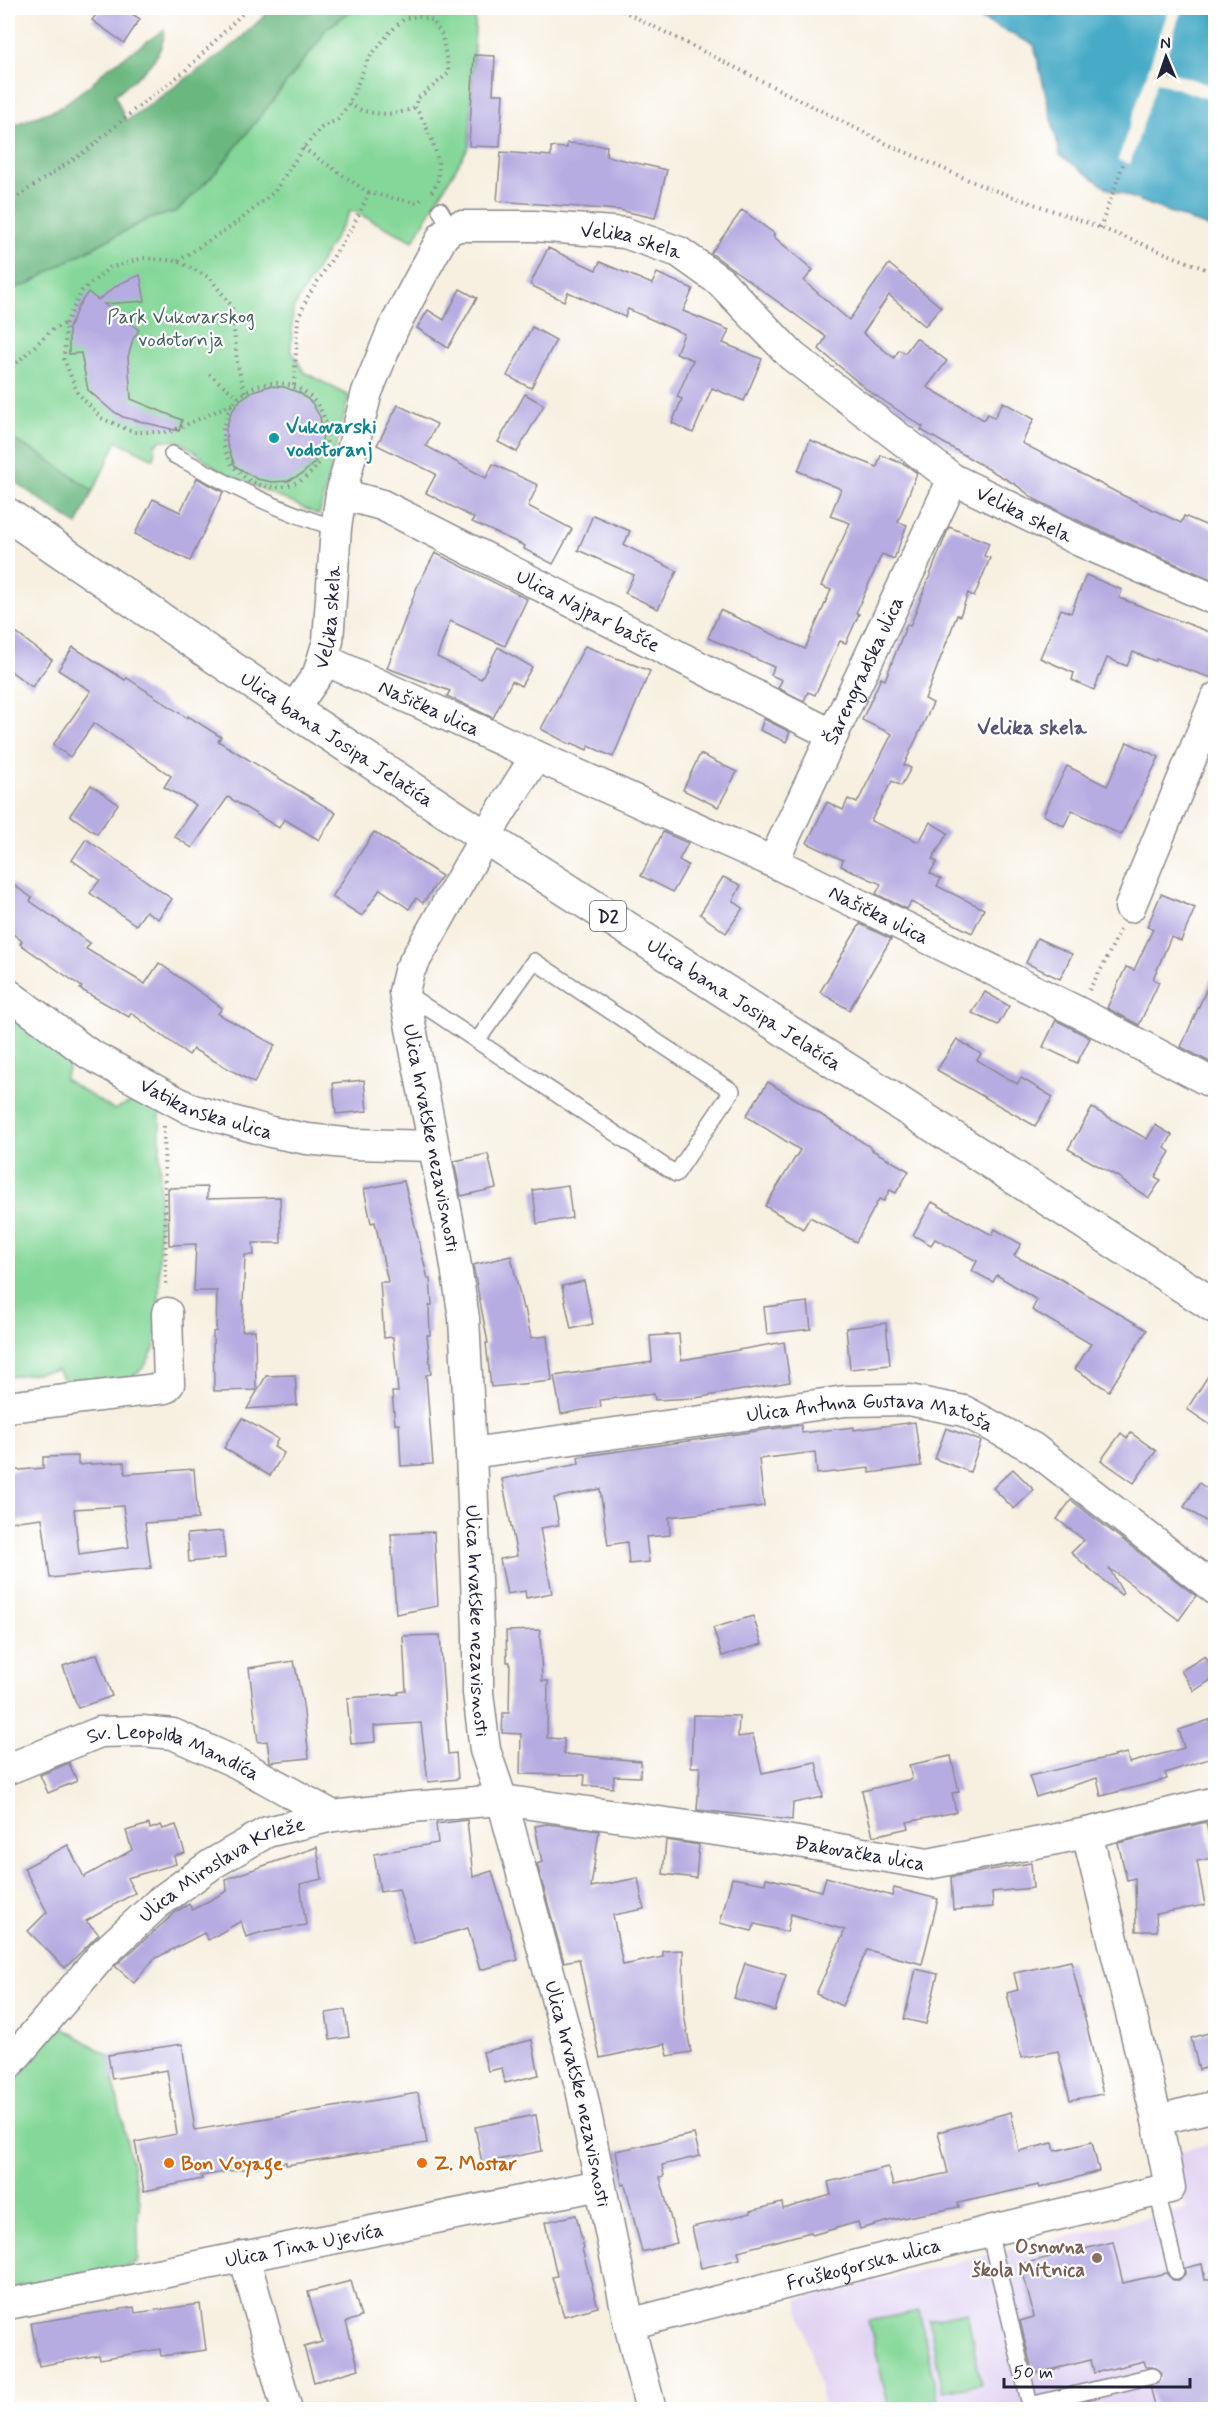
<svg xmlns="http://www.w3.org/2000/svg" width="1223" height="2417" viewBox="0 0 1223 2417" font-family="Mynerve,sans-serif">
<rect width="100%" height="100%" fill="#fff"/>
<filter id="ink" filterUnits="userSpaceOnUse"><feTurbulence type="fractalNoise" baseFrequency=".0167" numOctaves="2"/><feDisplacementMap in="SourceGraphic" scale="12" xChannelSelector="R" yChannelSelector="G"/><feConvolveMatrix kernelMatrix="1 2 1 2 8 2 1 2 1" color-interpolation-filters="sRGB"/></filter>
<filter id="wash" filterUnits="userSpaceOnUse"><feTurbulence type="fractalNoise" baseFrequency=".008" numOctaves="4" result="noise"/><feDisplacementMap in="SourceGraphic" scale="24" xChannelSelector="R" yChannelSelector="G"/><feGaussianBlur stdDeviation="1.35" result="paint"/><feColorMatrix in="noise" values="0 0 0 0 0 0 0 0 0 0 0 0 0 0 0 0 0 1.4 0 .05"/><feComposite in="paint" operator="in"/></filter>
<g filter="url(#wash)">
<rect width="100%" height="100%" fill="#f7f0e1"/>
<path fill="#e1d4f3" d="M1215 2142V2409H825L797 2300 1186 2209 1173 2153Z"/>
<g fill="#84d798" stroke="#537c6a" stroke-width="1.5">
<path d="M355 8H476L469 146 413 241 351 210 293 309 291 350 304 372 349 396 319 515 217 469 193 450 178 441 162 440 155 444 154 459 117 441 93 491 71 475 8 437V289L27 285 62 264 146 220 177 211 218 170 319 41 325 30Z"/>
<path d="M8 1009 68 1056 69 1068 64 1079 114 1110C135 1098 140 1100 160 1111L159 1313 154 1349 144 1367 126 1382 68 1385 57 1370 8 1377Z"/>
<path d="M60 2026 108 2055 140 2201C135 2221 141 2241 137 2262L126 2267 8 2288V2084Z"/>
<path d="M919 2311 939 2407 926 2409H889L869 2321Z"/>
<path d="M967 2312 981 2384 943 2391 929 2320Z"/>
</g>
<g fill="#6bb880" stroke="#466d5e" stroke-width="1.5">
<path d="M273 8H355L325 30 319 41 218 170 177 211 146 220 62 264 27 285 8 289V127L59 108 94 82 105 70 164 30C165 60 136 77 115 95L126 121 231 47Z"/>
<path d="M8 437 40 454 93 491 77 525 8 477Z"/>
</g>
<path fill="#47aac6" stroke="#346680" stroke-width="1.5" d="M959 8H1215V230L1107 188 1060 155 1034 45Z"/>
<path fill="#f7f0e1" d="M1169 8H1182L1162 69 1215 87V101L1157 82 1130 164 1118 160Z"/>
<g id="blocks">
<g fill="#b6ace1" fill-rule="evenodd">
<path d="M101 8H123L140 19 124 43 92 20Z"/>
<path d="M474 55 495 56 493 94H503L500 147 469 146Z"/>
<path d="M567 143 607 146 606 156 667 170 655 218 619 210 497 201 501 152 551 156V147L567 148Z"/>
<path d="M742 210 775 234 773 236 813 270 804 281 849 320 889 264 941 307 925 326 889 295 863 333 894 358 899 350 905 353 916 338 947 361 927 387 984 420 988 414 994 418 1003 402 1034 419 1022 443 1118 493 1181 523 1184 516 1215 529V581L1089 526 1036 500 1016 485 921 430 923 427 866 389 819 349 826 337 711 253Z"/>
<path d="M548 248 596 270 600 262 652 284 657 273 693 289 683 311 729 330 723 343 762 359 744 401 712 388 693 433 672 423 682 399 677 397 693 360 676 353 684 334 628 309 625 317 568 292 564 301 530 285Z"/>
<path d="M140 275 145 301 104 304 139 330 133 339 128 357 131 399 182 420 179 431 123 417 111 410 88 390 81 353 69 354V328L79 305 88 292 98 300 119 284Z"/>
<path d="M460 289 477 298 448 348 417 328 428 310 444 320Z"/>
<path d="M532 327 556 340 531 388 507 376Z"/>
<path d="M269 386 284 387 300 393 312 403 320 417 323 433 321 448 314 463 302 474 288 481 272 482 257 479 235 466 227 444 226 428 231 413 240 400 253 391Z"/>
<path d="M525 394 544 405 517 452 498 442Z"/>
<path d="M398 405 437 424 426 446 486 478 493 464 538 485 528 506 572 529 553 564 524 549 525 546 472 522 474 518 426 493 436 474 377 445Z"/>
<path d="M810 440 877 467 881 455 906 465 917 473 898 522 907 525 894 559 882 554 856 613 859 614 846 643 840 641 815 695 808 692 804 701 778 688 782 680 771 675 774 667 708 638 720 610 805 649 831 590 821 586 850 523 830 516 841 489 798 471Z"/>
<path d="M197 478 223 492 190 561 135 534 153 499 180 512Z"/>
<path d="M593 515 630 531 624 545 677 571 658 609 625 593 634 575 578 550Z"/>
<path d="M949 527 989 543 984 556 990 558 974 597 968 593 960 616 957 615 925 699 933 703 904 765 911 768 901 786 892 781 871 821 919 842 930 822 948 833 932 859 937 862 930 873 941 879 937 886 984 909 972 933 911 902 907 909 876 894 881 884 841 866 843 860 807 843 827 802 843 810 848 799 857 803 892 734 862 720 881 678 885 680 907 624 910 626Z"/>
<path d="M435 553 527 599 505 646 450 621 437 657 481 679 498 647 532 667 521 686 512 681 493 718 447 696 450 691 387 668 417 587Z"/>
<path d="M1086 575 1122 590 1119 598 1215 634V679L1156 659 1155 661 1133 652 1127 666 1107 658 1094 690 1072 680 1074 673 1040 658 1061 609 1071 613Z"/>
<path d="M8 627 52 660 32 687 8 669Z"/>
<path d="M585 646 650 671 613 757 589 746 587 750 572 743 571 745 541 729Z"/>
<path d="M73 647 125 680 127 678 187 718 188 716 221 737 218 741 336 813 319 840 284 819 279 828 228 797 192 848 174 836 196 805 164 787 171 776 94 723 70 757 53 745 91 691 58 670Z"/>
<path d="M764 719 790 732 786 742 760 730Z"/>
<path d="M1127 742 1159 757 1121 835 1072 810 1064 826 1043 815 1067 766 1107 786Z"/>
<path d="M700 754 737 772 718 807 683 790Z"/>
<path d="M91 785 118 804 97 834 70 815Z"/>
<path d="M374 832 442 876 423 903 416 898 409 909 380 889 362 916 332 897Z"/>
<path d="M663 832 688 843 679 860 688 865 673 892 641 876Z"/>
<path d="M86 839 172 899 158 919 146 911 136 925 90 893 100 880 72 860Z"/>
<path d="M723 877 741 885 733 901 743 908 726 933 700 914Z"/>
<path d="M8 881 32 898 30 901 90 943 86 949 145 984 159 963 222 1008 218 1014 275 1045 254 1083 193 1049 189 1055 131 1013 129 1017 80 989 82 987 20 944 22 941 8 930Z"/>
<path d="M1161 894 1195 908 1181 941 1171 937 1153 979 1159 982 1139 1025 1107 1008 1126 967 1134 970 1153 929 1147 927Z"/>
<path d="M860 924 891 939 849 1010 820 992Z"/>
<path d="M1037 938 1072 954 1060 979 1026 963Z"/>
<path d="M1215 970V1065L1181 1047Z"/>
<path d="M985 992 1009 1006 998 1025 972 1013Z"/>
<path d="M1056 1020 1090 1038 1077 1063 1043 1047Z"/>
<path d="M957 1039 981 1054 977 1060 1017 1084 1021 1078 1053 1097 1035 1126 937 1070Z"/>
<path d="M364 1080 367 1111 336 1114 333 1083Z"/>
<path d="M768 1082 823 1116 873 1149 872 1150 909 1171 896 1193 890 1190 884 1201 879 1199 856 1242 810 1217 803 1229 765 1206 800 1150 746 1116Z"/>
<path d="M1092 1108 1147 1139 1155 1125 1172 1135 1165 1148 1170 1152 1155 1177 1161 1180 1149 1198 1121 1180 1122 1179 1068 1149Z"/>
<path d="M488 1154 496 1188 461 1196 454 1161Z"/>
<path d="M404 1181 428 1279H430L432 1305 429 1306 430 1335H427L431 1374 426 1375 433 1464 401 1466 399 1424H395L392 1392H398L393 1337 384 1338 380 1282H388L375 1222 371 1223 364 1189Z"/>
<path d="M568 1185 572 1218 537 1224 533 1190Z"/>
<path d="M207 1187V1199L280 1197 281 1243H253L254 1255H245L242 1331 255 1330 256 1390 214 1391 213 1332 216 1331 217 1291H194L196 1244 169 1245 168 1188Z"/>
<path d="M932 1202 992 1235 995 1229 1021 1244 1014 1256 1052 1274 1147 1330 1109 1391 1075 1369 1091 1344 1032 1310 1037 1300 997 1275 993 1282 972 1271 977 1261 935 1239 931 1245 913 1235Z"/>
<path d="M511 1256 523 1309 525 1308 531 1338 547 1336 552 1381 491 1387 486 1343H488L473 1265Z"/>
<path d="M584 1281 593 1324 571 1329 562 1286Z"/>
<path d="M808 1302 811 1329 767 1334 764 1307Z"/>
<path d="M886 1323 890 1365 850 1369 846 1328Z"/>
<path d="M679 1334 681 1360 784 1342 790 1382 695 1398 655 1400 654 1394 600 1400 601 1407 561 1414 554 1376 652 1362 650 1336Z"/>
<path d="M1215 1365V1428L1187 1409Z"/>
<path d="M295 1375 297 1405 247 1409 266 1376Z"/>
<path d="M242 1418 278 1439 274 1447 284 1453 270 1476 224 1448Z"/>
<path d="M915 1422 921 1466 870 1473 869 1468 817 1474 815 1452 759 1459 764 1506 669 1517 670 1535 646 1537 649 1562 629 1564 627 1542 608 1545 600 1489 554 1498 559 1525 540 1528 552 1593 526 1598 525 1591 507 1594 500 1559 517 1556 502 1479 579 1464 578 1457 778 1428 801 1425 802 1433 854 1427V1430Z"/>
<path d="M946 1428 981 1441 970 1472 935 1459Z"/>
<path d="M1121 1433 1127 1438 1131 1433 1156 1451 1134 1483 1101 1460Z"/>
<path d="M78 1456V1465L124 1462 125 1474 194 1469 198 1519 145 1523 151 1568 50 1578 42 1518 10 1522 8 1471 43 1468V1457ZM123 1506 129 1547 79 1554 74 1509Z"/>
<path d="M1013 1469 1034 1490 1014 1509 993 1488Z"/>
<path d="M1199 1483 1215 1494V1527L1184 1507Z"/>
<path d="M1071 1500 1196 1596 1179 1620 1109 1568 1123 1593 1121 1595 1071 1553 1084 1540 1057 1519Z"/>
<path d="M223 1531 225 1558 189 1562 187 1534Z"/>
<path d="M434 1532 438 1606 396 1614 391 1534Z"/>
<path d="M753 1616 762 1644 722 1656 713 1628Z"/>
<path d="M540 1630 542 1681H548L547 1738 564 1739V1754L641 1761 640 1777 614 1776 613 1788 584 1785 585 1775 520 1774 521 1734 502 1733 503 1713H509L510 1662H507L506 1631Z"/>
<path d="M440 1635 448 1754 456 1753 458 1779 428 1782 421 1723 374 1726 375 1742 351 1744 347 1698 399 1694 398 1692 406 1691 403 1636Z"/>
<path d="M97 1654 112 1696 78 1708 63 1666Z"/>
<path d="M1205 1656 1215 1672V1677L1194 1691 1181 1671Z"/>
<path d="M294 1661 303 1704 309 1758 270 1762 267 1741 258 1742 249 1668Z"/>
<path d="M693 1715 739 1716 738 1737 753 1735 762 1773 816 1762 823 1797 793 1803 792 1820 697 1810 700 1767H691Z"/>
<path d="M1215 1718V1757L1165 1773 1167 1779 1101 1796 1097 1778 1036 1797 1029 1776 1127 1753 1129 1763 1184 1748 1179 1730Z"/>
<path d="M951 1756 959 1792 952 1793 956 1812 907 1822 909 1828 873 1836 862 1791 912 1779 909 1765Z"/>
<path d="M69 1763 77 1781 48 1793 40 1775Z"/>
<path d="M467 1820 473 1877 492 1871 518 1960 480 1970 468 1928 414 1943 399 1889 380 1892 374 1854 438 1843 436 1824Z"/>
<path d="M1206 1822 1213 1858 1197 1861 1205 1905 1156 1914 1157 1931H1136L1135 1878 1127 1880 1118 1843Z"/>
<path d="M149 1824 150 1829 161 1825 163 1829 176 1825 185 1853 174 1856 176 1864 127 1878 135 1893 86 1921 99 1934 65 1968 28 1931 47 1912 24 1868 68 1845 84 1877 132 1850 126 1831Z"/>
<path d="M547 1824 599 1831 591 1887 638 1878 644 1909 613 1915 623 1965 663 1957V1951L683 1950 684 2015 691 2052 668 2056 665 2044 600 2058 579 1959 564 1962 537 1864 542 1862 535 1826Z"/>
<path d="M666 1840 699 1845 696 1878 663 1874Z"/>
<path d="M317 1847 322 1879 300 1884 306 1925 266 1931 246 1937 241 1921 208 1940 204 1933 154 1959 134 1983 115 1966 177 1911 189 1904 192 1910 227 1891 226 1879Z"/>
<path d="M1031 1863 1033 1888 992 1892 993 1907 953 1910 951 1877Z"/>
<path d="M826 1877 892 1896 894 1888 938 1899 922 1964 867 1950 842 2006 816 1994 845 1930 791 1914 787 1932 755 1924 752 1931 720 1923 732 1878 765 1884 766 1878 822 1891Z"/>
<path d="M1071 1961 1103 2094 1070 2100 1058 2051 1021 2058 1007 1993 1018 1990 1014 1973Z"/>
<path d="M745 1963 786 1975 775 2011 734 1998Z"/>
<path d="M916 1969 938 1974 926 2024 904 2019Z"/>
<path d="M345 2010 349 2037 330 2040 326 2013Z"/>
<path d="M1215 2031V2065L1199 2070 1191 2038Z"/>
<path d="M532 2040 539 2075 505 2083 502 2068 488 2071 483 2052Z"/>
<path d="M182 2044 195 2130 418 2093 427 2143 286 2165V2162L201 2176 202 2179 144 2191 135 2142 177 2134 167 2070 112 2079 108 2055Z"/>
<path d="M1011 2112 1019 2151 1053 2143 1055 2151 1092 2142 1099 2171 1040 2188 1039 2185 958 2203 959 2207 892 2220 860 2229 858 2222 812 2235 811 2232 738 2251 740 2259 701 2268 692 2227 751 2213 750 2211 782 2203 783 2209 831 2195 828 2182 888 2167 893 2185 948 2173 938 2132Z"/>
<path d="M536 2115 542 2151 482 2163 475 2127Z"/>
<path d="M694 2134 700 2156 662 2165 664 2176 660 2177 677 2243 642 2252 625 2184 622 2185 616 2151Z"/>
<path d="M576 2215 584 2248 582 2249 598 2307 564 2316 552 2277 557 2276 545 2222Z"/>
<path d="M1113 2242 1123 2283 1166 2273 1173 2280H1179L1185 2274V2268L1202 2264 1205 2280 1215 2277V2409H1156L1150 2386 1159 2383 1161 2373 1155 2367H1146L1144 2361 1094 2373 1091 2360 1033 2374 1020 2321 1034 2317 1021 2264Z"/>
<path d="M351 2281 361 2317 346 2322 359 2369 314 2382 304 2347 322 2342 308 2292Z"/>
<path d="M200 2304 206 2350 161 2356 160 2349 100 2359 99 2355 39 2366 31 2323 134 2307 135 2313Z"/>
</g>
</g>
</g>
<g filter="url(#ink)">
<use href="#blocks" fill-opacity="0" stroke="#8c898e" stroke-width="1.5"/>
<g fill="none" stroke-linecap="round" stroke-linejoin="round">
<defs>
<g id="lane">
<path d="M440 210 451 229"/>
<path d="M172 454C226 483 277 511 336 528"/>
<path d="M404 992 676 1174 732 1091 534 961 477 1041"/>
<path d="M1157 2191 1176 2271"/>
<path d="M989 2231 1030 2405 1152 2376"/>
</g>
<g id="street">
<path id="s1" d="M341 494 382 505 833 735"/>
<path id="s2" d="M323 659 536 756 773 862 1076 1011 1216 1085"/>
<path id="s3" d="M293 710 318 674 328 641 336 528 341 494 367 392 393 329 420 278 443 236 451 229 459 226H534L625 233 679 252 721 282 792 356 953 479 1082 542 1216 600"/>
<path id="s4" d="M536 756 485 837 409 971 404 992 451 1235 464 1318 471 1453 478 1630V1693L485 1750 502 1800 581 2089 629 2324 651 2410"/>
<path id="s5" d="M773 862 953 479"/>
<path d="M1130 907 1216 698"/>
<path id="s6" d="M8 994 89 1054 190 1109 271 1132 307 1139 354 1144 434 1146"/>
<path d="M8 1407 165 1388 169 1384 167 1313"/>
<path id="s7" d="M471 1453 845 1401 909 1400 964 1411 1033 1448 1216 1590"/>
<path id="s8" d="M8 1769 100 1732 142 1731 173 1734 237 1763 333 1816"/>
<path id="s9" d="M8 2065 103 1954 158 1903 212 1864 267 1832 333 1816 411 1807 502 1800 780 1839 928 1864 1087 1833 1216 1802"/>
<path d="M1157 2120 1216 2106"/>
<path d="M244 2256 287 2410"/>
<path id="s10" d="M8 2304 600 2185"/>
<path id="s11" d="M629 2324 989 2231 1170 2188 1157 2120 1087 1833"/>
</g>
<g id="primary">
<path id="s12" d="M8 515 293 710 485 837 1216 1307"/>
</g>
</defs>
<use href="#lane" stroke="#8c898e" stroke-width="18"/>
<use href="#street" stroke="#8c898e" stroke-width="33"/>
<use href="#primary" stroke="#8c898e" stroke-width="36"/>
<g stroke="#8c898e" stroke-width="4" stroke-dasharray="1.5 4.5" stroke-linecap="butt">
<path d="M617 8 885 143 980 185 1088 223 1216 273"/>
<path d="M349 104C368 116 396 117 415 107"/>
<path d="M303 148 369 193"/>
<path d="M8 203 90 148 134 110 184 72 248 8"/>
<path d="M1100 228 1124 162"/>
<path d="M178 261 239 221 275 191 303 148 321 128 338 119 349 104 368 59 391 31 405 18 419 16 432 20 442 35 449 73 417 99 415 107C427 125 451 174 431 192"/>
<path d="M8 371 53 329 66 323"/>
<path d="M209 374 238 397"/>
<circle cx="275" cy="435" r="52"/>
<path d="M294 385 298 319 307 298 353 226 369 193 417 203 423 198"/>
<path d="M232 404 170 432H134L101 418 77 392 64 359 66 323 82 291 109 268 143 258 178 261 210 278 232 306 237 363 245 392"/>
<path d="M1089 990 1104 964 1120 930"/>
<path d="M164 1126 166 1286"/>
<path d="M1204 2274 1216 2271"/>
</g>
<use href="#lane" stroke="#fff" stroke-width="15"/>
<use href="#street" stroke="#fff" stroke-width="30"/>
<use href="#primary" stroke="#fff" stroke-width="33"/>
</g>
</g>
<circle fill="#0f9aa8" stroke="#fff" stroke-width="2" cx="274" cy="438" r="6"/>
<g fill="#e8710a" stroke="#fff" stroke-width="2">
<circle cx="169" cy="2163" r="6"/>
<circle cx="422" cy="2163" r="6"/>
</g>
<circle fill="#8d6e63" stroke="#fff" stroke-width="2" cx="1097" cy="2258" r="6"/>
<g text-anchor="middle" stroke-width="4.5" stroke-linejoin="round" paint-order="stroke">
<rect fill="#fff" stroke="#646476" stroke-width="1.5" x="590" y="901" width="36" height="30" rx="4.5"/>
<g font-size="18" font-weight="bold" fill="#22223b">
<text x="608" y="922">D2</text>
</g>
<g font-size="20" fill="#22223b" stroke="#fff">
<text dy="7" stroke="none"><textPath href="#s3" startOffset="698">Velika skela</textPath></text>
<text dy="7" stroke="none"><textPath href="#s3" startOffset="1184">Velika skela</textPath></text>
<text dy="7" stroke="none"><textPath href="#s1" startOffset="274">Ulica Najpar bašće</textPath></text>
<text dy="7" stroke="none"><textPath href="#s3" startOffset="102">Velika skela</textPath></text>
<text dy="7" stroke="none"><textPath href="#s5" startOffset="212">Šarengradska ulica</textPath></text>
<text dy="7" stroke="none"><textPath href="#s2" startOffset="117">Našička ulica</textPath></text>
<text dy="7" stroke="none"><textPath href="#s12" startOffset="398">Ulica bana Josipa Jelačića</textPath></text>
<text dy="7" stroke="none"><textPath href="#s2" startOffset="612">Našička ulica</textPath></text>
<text dy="7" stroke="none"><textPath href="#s12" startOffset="884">Ulica bana Josipa Jelačića</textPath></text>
<text dy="7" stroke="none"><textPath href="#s6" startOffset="231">Vatikanska ulica</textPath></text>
<text dy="7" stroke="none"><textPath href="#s4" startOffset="420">Ulica hrvatske nezavisnosti</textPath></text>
<text dy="7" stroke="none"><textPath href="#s7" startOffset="404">Ulica Antuna Gustava Matoša</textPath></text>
<text dy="7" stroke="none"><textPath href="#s4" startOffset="906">Ulica hrvatske nezavisnosti</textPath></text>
<text dy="7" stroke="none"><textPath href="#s8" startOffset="176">Sv. Leopolda Mandića</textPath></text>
<text dy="7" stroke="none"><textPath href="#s9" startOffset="951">Đakovačka ulica</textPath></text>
<text dy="7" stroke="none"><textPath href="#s9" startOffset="294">Ulica Miroslava Krleže</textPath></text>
<text dy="7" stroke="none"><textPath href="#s4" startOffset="1392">Ulica hrvatske nezavisnosti</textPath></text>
<text dy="7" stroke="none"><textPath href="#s10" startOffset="302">Ulica Tina Ujevića</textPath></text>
<text dy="7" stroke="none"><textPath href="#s11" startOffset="242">Fruškogorska ulica</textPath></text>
</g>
<g font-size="20" fill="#44615c" stroke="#fff">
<text x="181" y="323">Park Vukovarskog<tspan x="181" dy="23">vodotornja</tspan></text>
</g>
<g font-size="20" font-weight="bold" fill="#0d838f" stroke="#fff" text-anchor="start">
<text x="286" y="433">Vukovarski<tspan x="286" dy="23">vodotoranj</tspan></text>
</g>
<g font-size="20" font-weight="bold" fill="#c56008" stroke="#fff" text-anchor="start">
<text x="181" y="2170">Bon Voyage</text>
<text x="434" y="2170">Z. Mostar</text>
</g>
<g font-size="20" font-weight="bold" fill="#785e54" stroke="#fff" text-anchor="end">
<text x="1085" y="2253">Osnovna<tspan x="1085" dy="23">škola Mitnica</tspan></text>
</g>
<g font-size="21" font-weight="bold" fill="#565275" stroke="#fff">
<text x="1032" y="734">Velika skela</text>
</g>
</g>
<rect width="1223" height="2417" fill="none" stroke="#fff" stroke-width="30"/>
<g transform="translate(1166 57) rotate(358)" stroke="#ffffff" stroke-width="4.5" paint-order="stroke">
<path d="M0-4.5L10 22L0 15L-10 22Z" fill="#22223b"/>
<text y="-9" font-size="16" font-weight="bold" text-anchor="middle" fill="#22223b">N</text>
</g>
<path d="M1004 2378v9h186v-9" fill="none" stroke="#22223b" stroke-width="3"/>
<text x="1013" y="2378" font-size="18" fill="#22223b" stroke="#ffffff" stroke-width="4.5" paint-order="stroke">50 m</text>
</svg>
